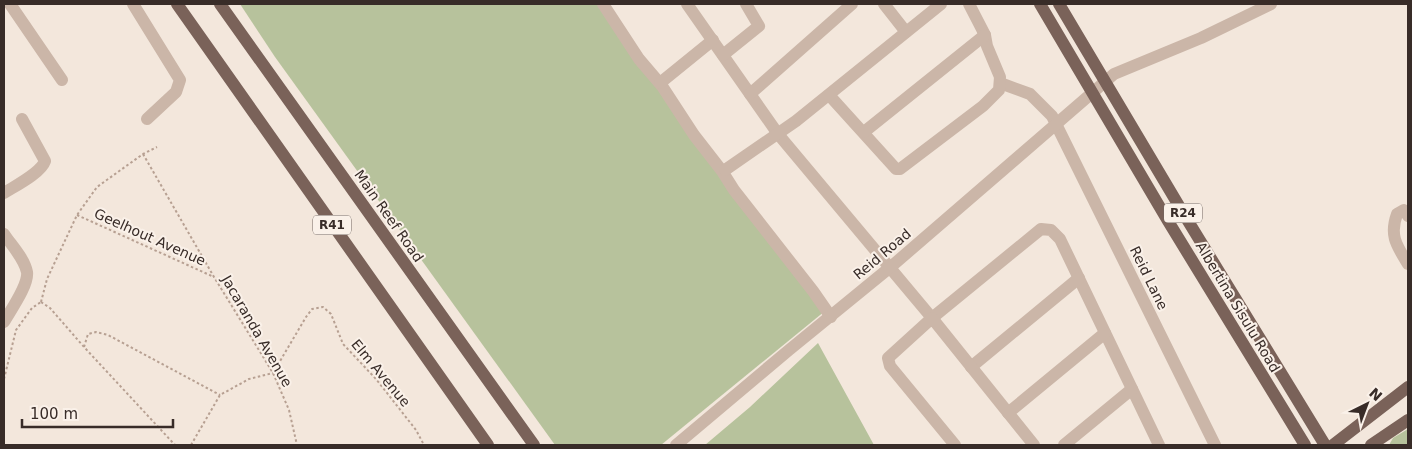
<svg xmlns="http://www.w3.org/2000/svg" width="1412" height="449" viewBox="0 0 1412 449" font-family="'DejaVu Sans',sans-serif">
<rect width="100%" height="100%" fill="#f3e7dc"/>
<g fill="#b7c29c">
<path d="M240 4H597L825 311 661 445H555L275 57Z"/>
<path d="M818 343 874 445H705L750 407Z"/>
<path d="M1408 429V445H1389L1393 438Z"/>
</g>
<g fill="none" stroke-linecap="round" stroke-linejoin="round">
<g stroke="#b7a092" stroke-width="2" stroke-dasharray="2.5 2.5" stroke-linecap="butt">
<path d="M143 154 214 277 273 373 289 410 297 445"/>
<path d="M77 215 214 277"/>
<path d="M41 302 47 279 77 215 97 187 143 154 157 147"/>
<path d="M41 302 50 308 84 347 175 445"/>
<path d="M84 347 88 334 96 332 108 335 220 395"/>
<path d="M4 379 16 330 32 308 41 302"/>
<path d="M191 445 220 395 249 379 273 373 306 317 312 309 323 307 331 314 343 344 376 379 416 430 424 445"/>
</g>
<g stroke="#cbb6a8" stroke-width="12">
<path d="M10 4 62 80"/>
<path d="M133 4 180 80 176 92 147 119"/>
<path d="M603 4 639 59 662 86 694 135 722 171 734 190 813 291 831 317"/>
<path d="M687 4 778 134 932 318 1041 229 1051 230 1060 239 1159 445"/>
<path d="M884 4 906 32"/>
<path d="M723 55 759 26 746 4"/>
<path d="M660 83 713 40"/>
<path d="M1000 83 1030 94 1052 116 1215 445"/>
<path d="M750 94 852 4"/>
<path d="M829 95 896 169H900L983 106 999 90 1000 77 987 46 985 35 969 4"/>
<path d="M864 132 985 35"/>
<path d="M725 170 796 121 941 4"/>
<path d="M4 193C15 186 41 173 45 161L22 119"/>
<path d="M1408 216 1404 210 1397 214C1389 236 1397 246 1408 264"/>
<path d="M4 234C12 246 24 258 27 272 29 285 10 311 4 322"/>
<path d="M971 367 1079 278"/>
<path d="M1008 413 1105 333"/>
<path d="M676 445 789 350 893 265 1114 74 1201 38 1271 4"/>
<path d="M955 445 890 366 888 358 932 318 1034 445"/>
<path d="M1064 445 1132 389"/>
</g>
<g stroke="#7a6259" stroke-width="12">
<path d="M177 4 488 445"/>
<path d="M220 4 534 445"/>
<path d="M1040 4 1168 221 1305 445"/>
<path d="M1059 4 1188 221 1325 445"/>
<path d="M1333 445 1408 387"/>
<path d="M1371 445 1408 420"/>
</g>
</g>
<g text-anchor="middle" stroke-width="4" stroke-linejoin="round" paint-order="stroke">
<g fill="#faf1e9" stroke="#726762" stroke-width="1">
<rect x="1164" y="203.5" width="38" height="19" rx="4"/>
<rect x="313" y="215.5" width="38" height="19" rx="4"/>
</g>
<g font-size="12" font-weight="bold" fill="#382c28">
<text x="1183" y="217">R24</text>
<text x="332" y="229">R41</text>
</g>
<g font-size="14" fill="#382c28" stroke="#faf1e9">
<text transform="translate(389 216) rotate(55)" y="5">Main Reef Road</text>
<text transform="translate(150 237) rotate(24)" y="5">Geelhout Avenue</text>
<text transform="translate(882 254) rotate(-40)" y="5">Reid Road</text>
<text transform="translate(1149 278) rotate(64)" y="5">Reid Lane</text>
<text transform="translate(1238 307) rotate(59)" y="5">Albertina Sisulu Road</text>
<text transform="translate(257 331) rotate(60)" y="5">Jacaranda Avenue</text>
<text transform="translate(381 373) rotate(50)" y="5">Elm Avenue</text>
</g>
</g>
<rect width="1412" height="449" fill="none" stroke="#382c28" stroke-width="10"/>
<g transform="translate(1367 404) rotate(42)" stroke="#faf1e9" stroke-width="4" paint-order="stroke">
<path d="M0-4L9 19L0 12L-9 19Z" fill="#382c28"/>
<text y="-8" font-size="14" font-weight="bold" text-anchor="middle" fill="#382c28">N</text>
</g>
<path d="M22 419v8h151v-8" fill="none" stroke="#382c28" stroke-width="2.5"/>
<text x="30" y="419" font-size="15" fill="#382c28" stroke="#faf1e9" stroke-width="4" paint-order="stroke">100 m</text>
</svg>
